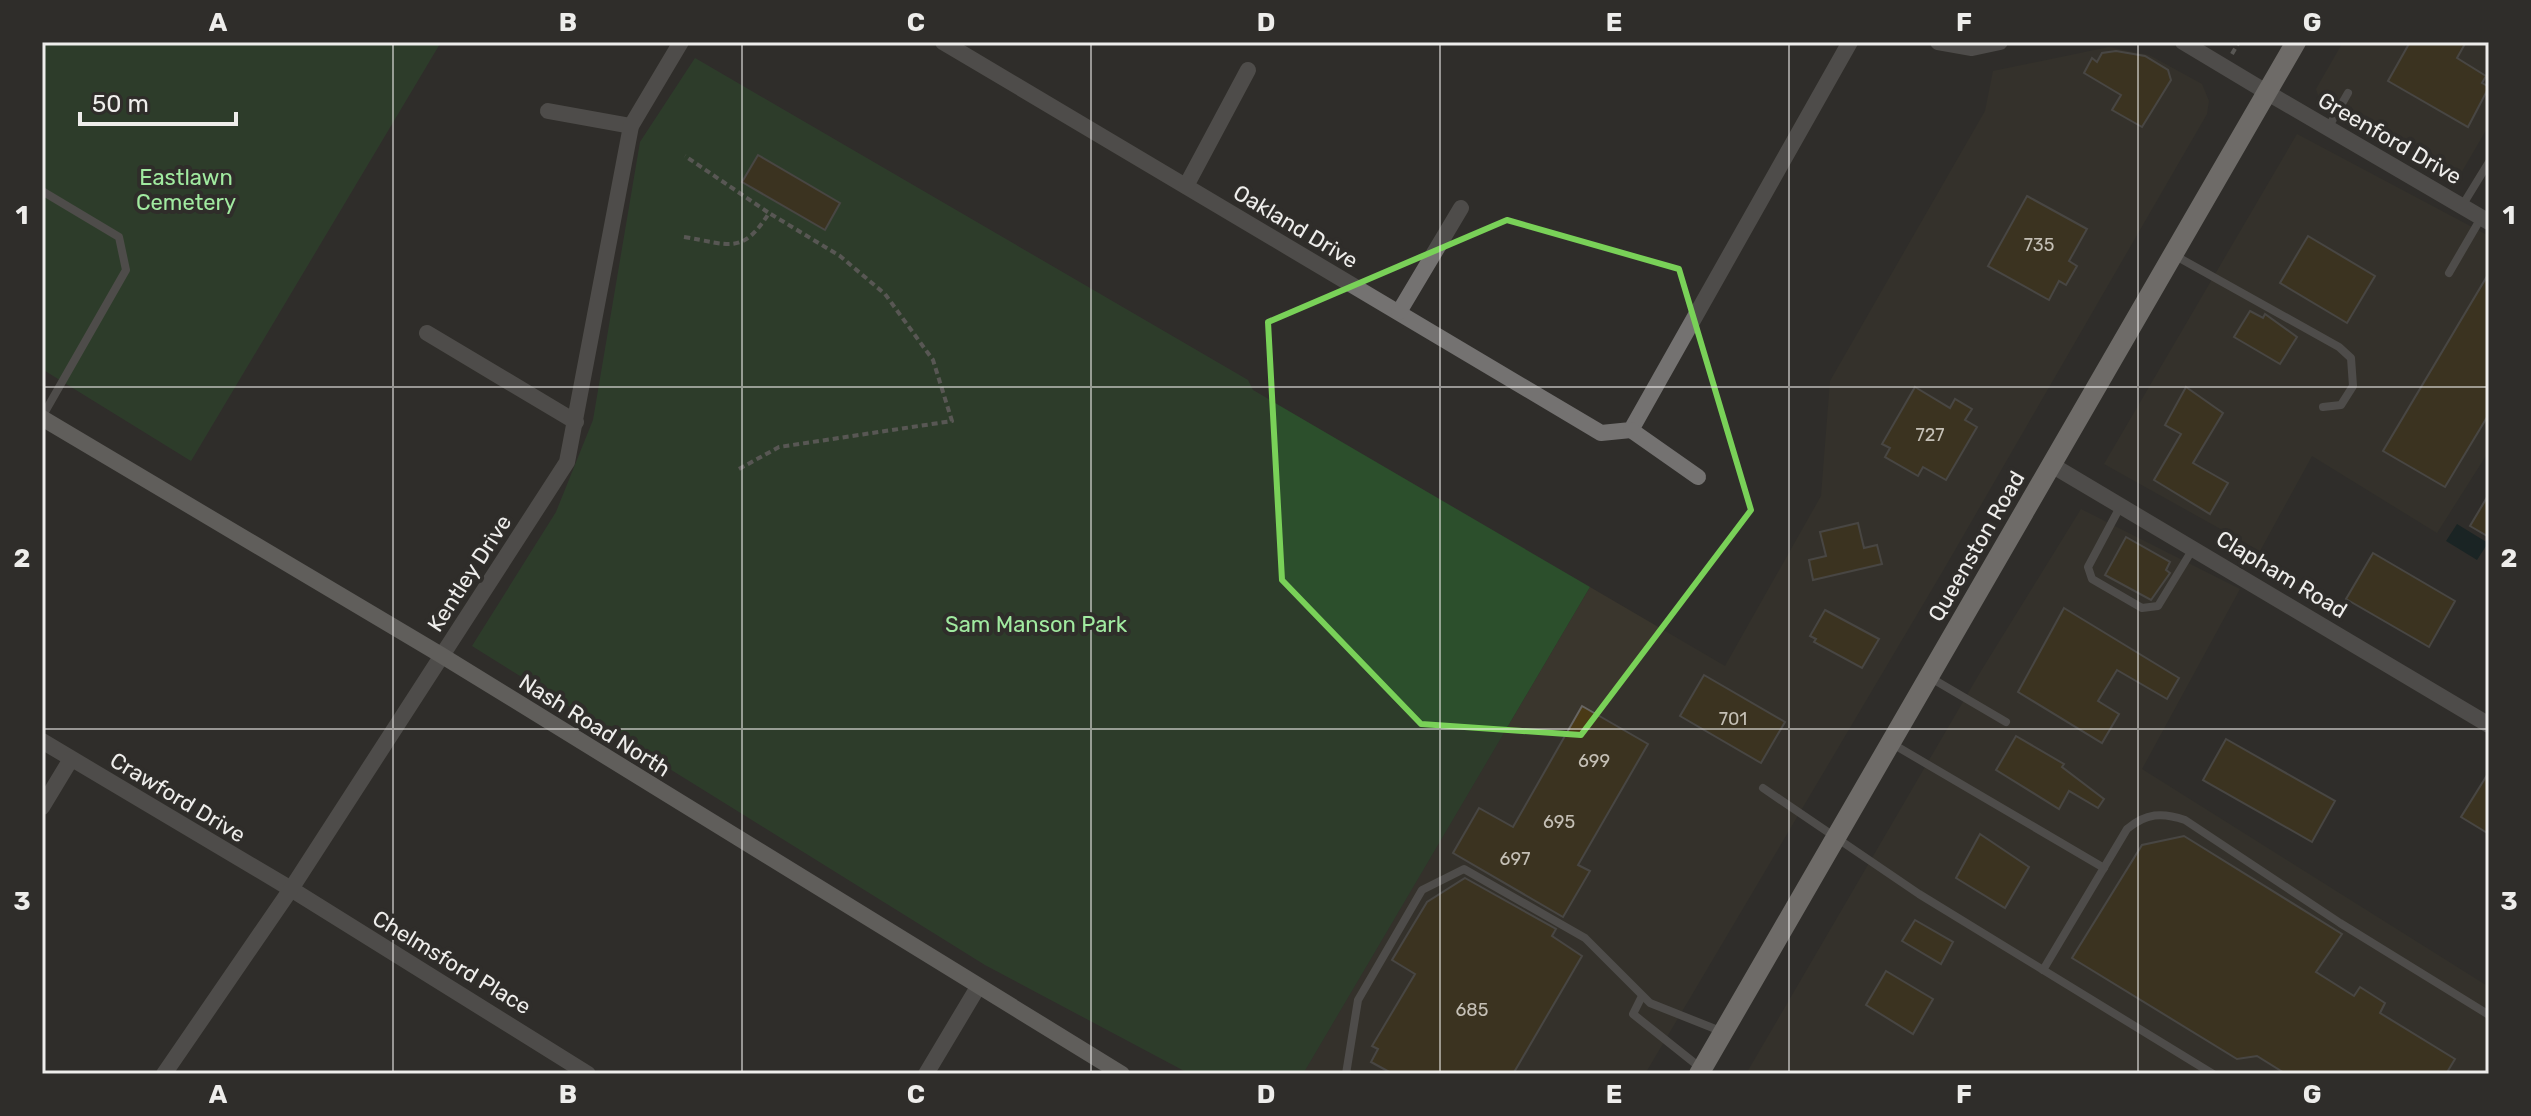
<svg xmlns="http://www.w3.org/2000/svg" width="2531" height="1116" viewBox="0 0 2531 1116" font-family="Rubik,sans-serif">
<rect width="100%" height="100%" fill="#2f2d2a"/>
<g fill="#3a362d">
<path d="M2343 42H2484L2489 45V125L2457 180 2319 98 2316 89Z"/>
<path d="M2109 47 2149 55 2202 84 2209 101 2207 114 1944 569 1645 1074H1303L1590 587 1725 666 1821 496 1830 381 1985 111 1993 71Z"/>
<path d="M2297 134 2489 236V451L2437 533 2312 456 2260 551 2104 464Z"/>
<path d="M2081 509 2240 589 2142 769 2489 987V1074H1746L1981 671Z"/>
</g>
<g fill="#2c4f2c">
<path d="M42 42H441L191 461 42 369Z"/>
<path d="M695 58 1248 380 1253 390 1590 587 1303 1074H1190L985 965 472 646 556 512 593 420 640 142Z"/>
</g>
<path fill="#00191d" d="M2457 524 2488 543 2477 560 2446 541Z"/>
<g fill="#4a3a16" stroke="#676562" stroke-width="2">
<path d="M2410 42H2466L2457 58 2486 76 2482 83 2489 87 2468 127 2388 81Z"/>
<path d="M2116 51 2145 56 2168 70 2171 80 2142 127 2112 110 2121 95 2084 73 2092 58 2097 62 2102 53Z"/>
<path d="M758 155 840 203 825 230 742 182Z"/>
<path d="M2027 196 2087 229 2069 261 2077 266 2066 285 2059 281 2049 300 1988 266Z"/>
<path d="M2308 236 2375 276 2347 323 2280 283Z"/>
<path d="M2489 273V414L2445 487 2383 451Z"/>
<path d="M2250 311 2263 318 2265 314 2297 337 2280 364 2234 337Z"/>
<path d="M1915 387 1950 408 1955 399 1972 409 1965 420 1977 427 1946 480 1923 467 1918 476 1885 457 1890 448 1882 444Z"/>
<path d="M2186 387 2223 413 2193 463 2228 483 2210 514 2154 480 2181 434 2165 425Z"/>
<path d="M2489 494V537L2470 526Z"/>
<path d="M1858 523 1864 548 1877 545 1882 564 1813 580 1809 560 1826 556 1820 532Z"/>
<path d="M2126 537 2170 562 2166 570 2170 573 2151 600 2105 575Z"/>
<path d="M2373 553 2455 601 2429 647 2346 599Z"/>
<path d="M2064 608 2179 678 2167 699 2117 670 2098 701 2119 714 2102 743 2018 692Z"/>
<path d="M1825 610 1879 639 1862 668 1814 642 1816 639 1810 636Z"/>
<path d="M1704 675 1785 722 1761 763 1680 716Z"/>
<path d="M1582 706 1648 744 1578 865 1590 871 1563 917 1453 853 1479 808 1513 827Z"/>
<path d="M2016 736 2064 764 2062 767 2104 799 2098 808 2069 791 2059 809 1996 770Z"/>
<path d="M2226 739 2335 801 2312 842 2203 780Z"/>
<path d="M2489 772V834L2461 817Z"/>
<path d="M1980 834 2029 867 2005 908 1956 878Z"/>
<path d="M2184 836 2342 934 2316 972 2354 996 2360 987 2385 1003 2380 1013 2455 1059 2446 1074H2286L2257 1056 2237 1059 2072 958 2142 845Z"/>
<path d="M1465 878 1556 929 1552 936 1582 956 1513 1074H1393L1371 1062 1378 1049 1372 1046 1415 974 1392 960 1427 902Z"/>
<path d="M1915 920 1953 942 1941 964 1902 941Z"/>
<path d="M1886 971 1933 999 1913 1034 1866 1005Z"/>
</g>
<g fill="none" stroke-linecap="round" stroke-linejoin="round">
<g stroke="#8b8a87" stroke-width="4" stroke-dasharray="6 4" stroke-linecap="butt">
<path d="M2232 54 2239 42"/>
<path d="M684 237C729 244 742 256 769 213L685 156"/>
<path d="M739 469 779 447 952 421 933 360 885 294 840 256 769 213"/>
</g>
<g stroke="#747271" stroke-width="8">
<path d="M2328 128 2348 93"/>
<path d="M42 191 119 237 126 270 42 417"/>
<path d="M2462 206 2489 162"/>
<path d="M2174 255 2339 347 2351 358 2353 386 2341 405 2323 407"/>
<path d="M2449 273 2481 218"/>
<path d="M2120 507 2088 567 2092 579 2142 608 2158 606 2194 547"/>
<path d="M1931 678 2006 722"/>
<path d="M1891 743 2104 868"/>
<path d="M1763 788 1919 894 2213 1074"/>
<path d="M2043 970 2127 829C2146 813 2162 812 2185 820L2340 923 2489 1015"/>
<path d="M1641 998 1633 1014 1702 1069"/>
<path d="M1346 1074 1358 1000 1422 890 1464 869 1585 938 1650 1003 1723 1032"/>
</g>
<g stroke="#747271" stroke-width="16">
<path d="M943 42 1601 433 1631 430 1850 42"/>
<path d="M2268 93 2489 222"/>
<path d="M548 111 631 126"/>
<path d="M1186 186 1248 70"/>
<path d="M1399 312 1461 208"/>
<path d="M427 333 576 422"/>
<path d="M1631 430 1698 477"/>
<path d="M2050 464 2489 725"/>
<path d="M42 741 291 889 588 1074"/>
<path d="M42 807 71 759"/>
<path d="M164 1074 291 889 567 462 631 126 681 42"/>
<path d="M926 1074 978 987"/>
</g>
<g stroke="#747271" stroke-width="16">
<path d="M1938 42 1972 48 2000 42"/>
<path d="M2183 42 2268 93"/>
</g>
<path stroke="#9b9997" stroke-width="16" d="M42 418 441 655 1122 1074"/>
<path stroke="#bab7b4" stroke-width="20" d="M1699 1074 2296 42"/>
</g>
<path d="M0 0H2531V1116H0ZM1507 220 1679 269 1751 510 1581 735 1421 724 1282 580 1268 322Z" fill="#2f2d2a" fill-opacity=".55" fill-rule="evenodd"/>
<path fill="none" stroke="#79d158" stroke-width="6" stroke-linejoin="round" d="M1507 220 1679 269 1751 510 1581 735 1421 724 1282 580 1268 322Z"/>
<path fill="none" stroke="#eeedeb" stroke-width="2" stroke-opacity="0.55" d="M393 42V1074M742 42V1074M1091 42V1074M1440 42V1074M1789 42V1074M2138 42V1074M42 387H2489M42 729H2489"/>
<g text-anchor="middle" stroke-width="8" stroke-linejoin="round" paint-order="stroke">
<g font-size="18" fill="#c5c0b6">
<text x="2039" y="251">735</text>
<text x="1930" y="441">727</text>
<text x="1733" y="725">701</text>
<text x="1594" y="767">699</text>
<text x="1559" y="828">695</text>
<text x="1515" y="865">697</text>
<text x="1472" y="1016">685</text>
</g>
<g font-size="22" fill="#eeedeb" stroke="#2f2d2a">
<text transform="translate(2390 138) rotate(30)" y="8">Greenford Drive</text>
<text transform="translate(1296 226) rotate(31)" y="8">Oakland Drive</text>
<text transform="translate(1976 546) rotate(-60)" y="8">Queenston Road</text>
<text transform="translate(469 573) rotate(-57)" y="8">Kentley Drive</text>
<text transform="translate(2282 574) rotate(31)" y="8">Clapham Road</text>
<text transform="translate(595 725) rotate(32)" y="8">Nash Road North</text>
<text transform="translate(178 797) rotate(31)" y="8">Crawford Drive</text>
<text transform="translate(452 962) rotate(31)" y="8">Chelmsford Place</text>
</g>
<g font-size="22" fill="#a1eaa0" stroke="#2f2d2a">
<text x="186" y="185">Eastlawn<tspan x="186" dy="25">Cemetery</tspan></text>
<text x="1036" y="632">Sam Manson Park</text>
</g>
</g>
<rect width="2531" height="1116" fill="none" stroke="#2f2d2a" stroke-width="88"/>
<path d="M80 112v12h156v-12" fill="none" stroke="#eeedeb" stroke-width="4"/>
<text x="92" y="112" font-size="24" fill="#eeedeb" stroke="#2f2d2a" stroke-width="6" paint-order="stroke">50 m</text>
<rect x="44" y="44" width="2443" height="1028" fill="none" stroke="#eeedeb" stroke-width="3"/>
<g font-size="26" text-anchor="middle" font-weight="bold" fill="#eeedeb">
<text x="218" y="31">A</text>
<text x="568" y="31">B</text>
<text x="916" y="31">C</text>
<text x="1266" y="31">D</text>
<text x="1614" y="31">E</text>
<text x="1964" y="31">F</text>
<text x="2312" y="31">G</text>
<text x="22" y="224">1</text>
<text x="2509" y="224">1</text>
<text x="22" y="567">2</text>
<text x="2509" y="567">2</text>
<text x="22" y="910">3</text>
<text x="2509" y="910">3</text>
<text x="218" y="1103">A</text>
<text x="568" y="1103">B</text>
<text x="916" y="1103">C</text>
<text x="1266" y="1103">D</text>
<text x="1614" y="1103">E</text>
<text x="1964" y="1103">F</text>
<text x="2312" y="1103">G</text>
</g>
</svg>
